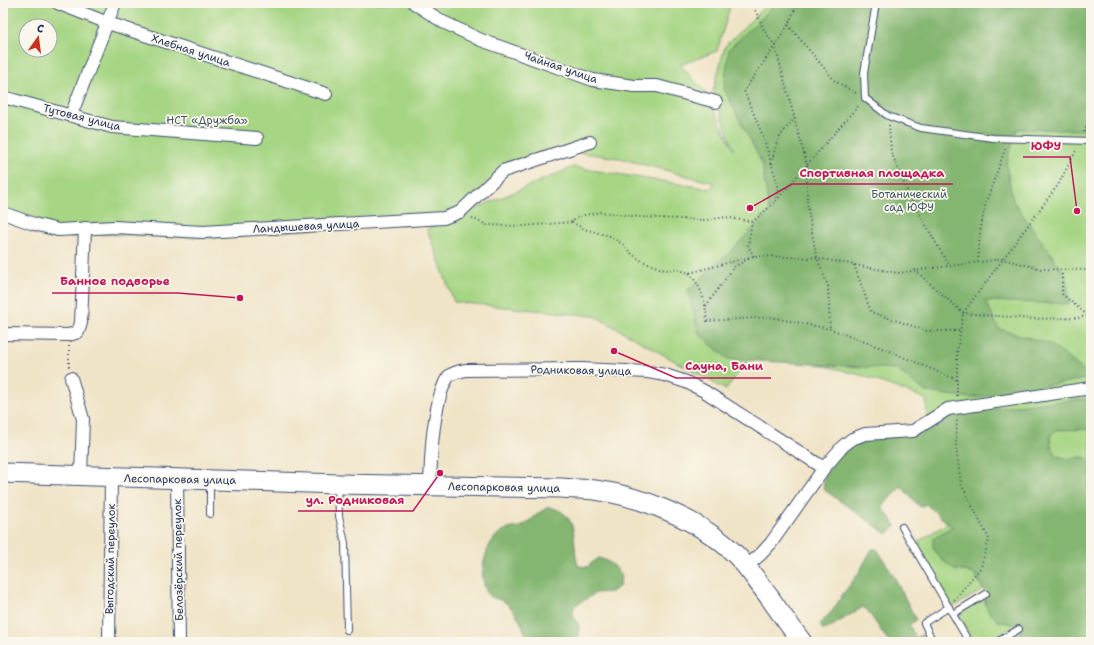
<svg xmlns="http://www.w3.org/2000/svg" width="1094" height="645" viewBox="0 0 1094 645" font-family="'Shantell Sans',sans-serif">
<rect width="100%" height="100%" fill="#fbf7ec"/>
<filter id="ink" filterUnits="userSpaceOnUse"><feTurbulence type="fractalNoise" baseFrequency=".025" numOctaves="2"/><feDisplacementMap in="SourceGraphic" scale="8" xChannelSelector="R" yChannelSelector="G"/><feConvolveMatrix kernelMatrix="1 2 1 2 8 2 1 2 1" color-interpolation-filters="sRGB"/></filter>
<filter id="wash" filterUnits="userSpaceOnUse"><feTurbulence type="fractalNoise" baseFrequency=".012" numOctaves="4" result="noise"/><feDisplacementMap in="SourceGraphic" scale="16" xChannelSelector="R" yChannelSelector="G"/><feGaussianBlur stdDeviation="0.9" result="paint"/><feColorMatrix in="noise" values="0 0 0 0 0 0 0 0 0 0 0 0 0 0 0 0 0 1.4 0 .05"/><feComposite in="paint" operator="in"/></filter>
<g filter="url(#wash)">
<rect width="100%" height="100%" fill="#f0e4c7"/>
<g fill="#a6d583" stroke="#608270" fill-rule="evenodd">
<path d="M3 3H731L717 51 680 65 705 92 734 150 713 92 725 46 768 3H1091V642L931 495 926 399 864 376 757 348 726 390 595 316 454 302 427 229 435 225 376 224 212 238 95 234 72 237 3 215ZM26 26H50V50H26ZM576 152 619 158 714 183 711 189 573 167 444 222 496 175Z"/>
<path d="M948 523 952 527 940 534 955 570 965 571 976 575 983 590 955 606 950 605 917 548 919 541Z"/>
<path d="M985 599V603L998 621 1014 624 1016 626 989 642H974L959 618C961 609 978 603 985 599Z"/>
<path d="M1021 631V642H1004Z"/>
</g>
<g fill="#84b671" stroke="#507268">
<path d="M777 3H1091V130L1017 129 1006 164 1013 201 1066 275 1069 304 985 301 999 329 1050 344 1091 376V378L972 398 926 392 896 369 728 359 699 334 688 290 732 250 769 211 762 163 724 89 729 49Z"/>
<path d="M1083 399 1091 400V429L1056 430 1050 436 1051 446 1057 456 1070 459 1081 457 1087 458 1091 466V642H1021V631L1014 624 998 621 989 612 985 603 986 594 976 575 965 571 955 570 942 560 933 548V539L952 527 926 504 920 507 901 486 882 507 896 526 887 534 823 489 825 475 840 455 864 438 915 435 950 413Z"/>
<path d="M549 507C581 514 571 540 578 566L587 567 598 558C609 560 615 566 621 575L620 586 611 592 596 593 574 606 573 615 579 626V642H528C524 627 516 609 503 601 498 599 492 598 489 595 476 579 485 542 501 532 508 527 517 529 524 525 533 519 539 511 549 507Z"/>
<path d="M872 549H877L896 580 916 620 909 625 916 638 922 635 926 642H889L867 610 863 607 827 629 823 630 820 624 833 610 843 594 858 574Z"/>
</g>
</g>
<g filter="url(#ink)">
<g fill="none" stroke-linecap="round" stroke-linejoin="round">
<defs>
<g id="service">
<path d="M876 3 864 73 865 98 888 116 921 128 993 138 1091 141"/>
<path d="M338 485 339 516 345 543 347 630"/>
<path d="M210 514V482"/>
<path d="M902 527 969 642"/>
<path d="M953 614 986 594"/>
<path d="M933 642 924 623 949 607"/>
<path d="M997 642 1019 629"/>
</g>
<g id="minor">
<path d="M57 3 108 23 326 94"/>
<path d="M414 3 443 22 481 40 593 80 634 86H657L716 102"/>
<path d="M3 97 112 127 257 138"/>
<path d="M71 115 115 3"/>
<path d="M3 213 34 224 58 230 114 227 203 232 444 218 460 212 503 171 590 142"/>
<path d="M3 334 69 335 78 332 81 323 85 228"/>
<path d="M71 378 83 419 81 476"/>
<path d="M177 478 179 642"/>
<path d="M430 485C431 455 432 426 440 396 442 389 444 382 449 376 454 372 460 371 466 370L581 369 648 372 665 375 686 382 704 391 824 468"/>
<path d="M746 567 761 554 771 543 824 468 843 446 852 439 865 434 913 431 948 409 1091 388"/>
<path d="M109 642 111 477"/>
</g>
<path id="primary" d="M3 473 338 484 561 488C572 489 584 489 595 490 641 496 700 520 734 553 748 566 758 583 770 598 780 613 791 627 802 642"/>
</defs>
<use href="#service" stroke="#3b4a6e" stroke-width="8"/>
<use href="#minor" stroke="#3b4a6e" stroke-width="14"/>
<use href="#primary" stroke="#3b4a6e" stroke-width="21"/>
<g stroke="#3b4a6e" stroke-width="2" stroke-dasharray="1 3" stroke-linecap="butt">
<path d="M752 3 764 30 775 46 744 91 763 136 779 189 775 201"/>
<path d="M798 3 788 25 775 46 807 165V200L811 229 817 258 828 286 830 329"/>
<path d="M788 25 835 81 856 93"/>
<path d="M889 125 891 152 909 195 949 266"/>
<path d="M1084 132 1091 115"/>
<path d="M772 164C775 141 780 135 795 118"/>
<path d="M472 218 487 225 523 226 572 222 579 216 601 212 640 217 679 219 706 220 726 217 752 222"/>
<path d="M572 222 584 229 610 236 622 244 632 254 640 260 664 270 676 269 689 273 754 256 817 258 898 273 1002 259 1041 269 1091 270"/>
<path d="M754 256 748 246 752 222 773 204 859 105"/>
<path d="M978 262 980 233 985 205 1006 147"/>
<path d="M854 265 871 312 927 331H960"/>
<path d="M915 270 963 313 1033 319 1078 318 1091 315"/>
<path d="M1062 270V294L1087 315"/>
<path d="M689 273C703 289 705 301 707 321L770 317 830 329 887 350 957 380"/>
<path d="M706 306 734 267 751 257"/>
<path d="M69 367V346"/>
<path d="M957 396V352L963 313 1058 185 1077 149"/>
<path d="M954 600 981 567 989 539 961 484 956 447 957 418"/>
</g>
<use href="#service" stroke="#fff" stroke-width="6"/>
<use href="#minor" stroke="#fff" stroke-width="12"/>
<use href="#primary" stroke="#fff" stroke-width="19"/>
</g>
</g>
<g text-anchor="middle" stroke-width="3.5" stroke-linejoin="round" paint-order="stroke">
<g font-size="11" fill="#1b2f5e" stroke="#fbf7ec">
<text transform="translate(191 50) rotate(18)" y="4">Хлебная улица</text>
<text transform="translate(561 67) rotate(19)" y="4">Чайная улица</text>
<text transform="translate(82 117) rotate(14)" y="4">Тутовая улица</text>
<text transform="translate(306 226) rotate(-3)" y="4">Ландышевая улица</text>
<text transform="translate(581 370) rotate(1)" y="4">Родниковая улица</text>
<text transform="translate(180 479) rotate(1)" y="4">Лесопарковая улица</text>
<text transform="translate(504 487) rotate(1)" y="4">Лесопарковая улица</text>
<text transform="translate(110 559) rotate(-89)" y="4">Выгодский переулок</text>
<text transform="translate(178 560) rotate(-91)" y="4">Белозёрский переулок</text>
</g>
<g font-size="11" fill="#3e5867" stroke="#fbf7ec">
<text x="207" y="124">НСТ «Дружба»</text>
<text x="909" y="198">Ботанический<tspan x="909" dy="13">сад ЮФУ</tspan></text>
</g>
</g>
<path fill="none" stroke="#c2185b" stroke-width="1.5" d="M1077 211L1070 157H1023M750 208L792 184H953M240 298L178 293H52M614 351L676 378H771M440 473L413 511H298"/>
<g fill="#c2185b" stroke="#fbf7ec" stroke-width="1.5">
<circle cx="1077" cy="211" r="4"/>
<circle cx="750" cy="208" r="4"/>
<circle cx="240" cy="298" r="4"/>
<circle cx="614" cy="351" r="4"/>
<circle cx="440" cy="473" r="4"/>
</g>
<g font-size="12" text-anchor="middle" font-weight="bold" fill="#c2185b" stroke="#fbf7ec" stroke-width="3.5" stroke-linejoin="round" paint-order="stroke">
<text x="1046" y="150">ЮФУ</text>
<text x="872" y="177">Спортивная площадка</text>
<text x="115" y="285">Банное подворье</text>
<text x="724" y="370">Сауна, Бани</text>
<text x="355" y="504">ул. Родниковая</text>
</g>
<rect width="1094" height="645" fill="none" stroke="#fbf7ec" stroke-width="16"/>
<g transform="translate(38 38) rotate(14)"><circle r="19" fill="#fbf7ec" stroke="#a1a7b3"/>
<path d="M0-3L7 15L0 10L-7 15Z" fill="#c8321e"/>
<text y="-6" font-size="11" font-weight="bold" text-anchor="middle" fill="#1b2f5e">С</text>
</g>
</svg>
